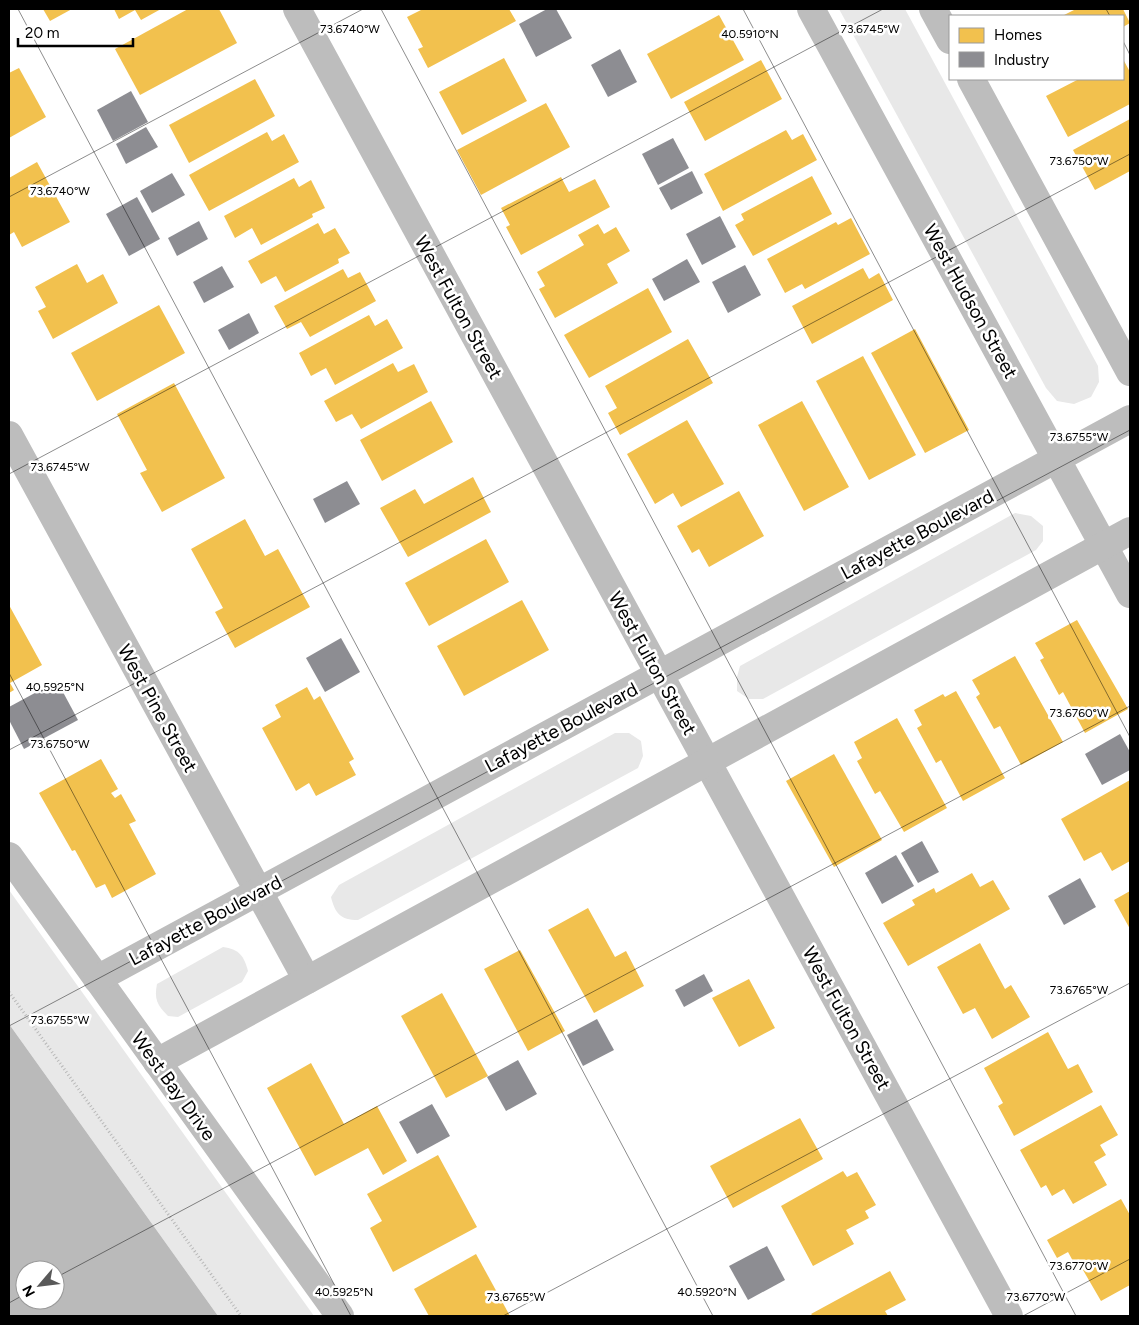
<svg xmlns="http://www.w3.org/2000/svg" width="1139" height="1325" viewBox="0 0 1139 1325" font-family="Figtree,sans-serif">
<rect width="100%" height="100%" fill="#fff"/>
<g fill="#e8e8e8">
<path d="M839 9H905L1098 366 1099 382 1091 397 1074 404 1057 401 1046 388Z"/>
<path d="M1015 513 1031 516 1043 526V541L1036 550 763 699H749L737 691V677L740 666Z"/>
<path d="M615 733H629L641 741 643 756 638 768 358 920C340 920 335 913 331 897L339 885Z"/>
<path d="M9 890 314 1316H218L9 1024Z"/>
<path d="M223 947C239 949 244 956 248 971L242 982 178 1017 168 1016C157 1005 154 999 157 984Z"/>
</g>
<path fill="#bababa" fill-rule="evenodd" d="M9 1024 218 1316H9ZM25 1270H55V1300H25Z"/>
<g fill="#f2c14e">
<path d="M43 9H72L50 21Z"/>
<path d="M114 9H161L141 20 135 10 119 19Z"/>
<path d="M188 9H219L237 43 140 95 115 49Z"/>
<path d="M423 9H509L516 21 428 68 418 49 423 47 407 17Z"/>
<path d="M1076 9H1123L1130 23 1123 27V16H1062Z"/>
<path d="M719 15 744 60 671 99 647 54Z"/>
<path d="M504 58 527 101 462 135 439 92Z"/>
<path d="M1123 59 1130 72V104L1068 137 1046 96 1079 79H1123Z"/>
<path d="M761 60 782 99 705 141 684 102Z"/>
<path d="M19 68 46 117 9 138V73Z"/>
<path d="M255 79 275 116 189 163 169 125Z"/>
<path d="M546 103 570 147 481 195 457 150Z"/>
<path d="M1130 119V171L1095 190 1073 150Z"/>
<path d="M786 130 792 140 803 134 817 160 723 211 704 174Z"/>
<path d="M267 132 272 141 284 134 299 162 209 211 189 175Z"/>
<path d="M37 162 70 222 22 247 14 232 9 235V178Z"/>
<path d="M812 176 832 214 753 256 735 225 744 220 741 214Z"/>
<path d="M561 177 569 192 595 179 610 207 521 255 506 227 510 225 501 208Z"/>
<path d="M294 178 299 187 311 180 325 208 312 214 313 217 261 245 252 228 235 238 224 216Z"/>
<path d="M851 218 870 254 805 289 802 284 785 293 767 259 836 222 838 225Z"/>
<path d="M318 223 324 234 335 228 350 253 338 259 339 263 285 292 276 276 261 284 248 261Z"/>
<path d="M598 224 604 234 616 227 630 251 607 264 618 283 555 318 539 289 545 286 537 272 584 245 578 235Z"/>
<path d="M77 264 87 283 103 274 118 303 53 339 38 311 46 307 35 287Z"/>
<path d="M863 268 869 279 879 273 893 300 812 344 792 306Z"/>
<path d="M343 269 348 278 360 272 376 301 310 337 301 322 287 329 274 306Z"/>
<path d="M648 288 672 332 589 378 564 335Z"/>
<path d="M159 305 185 353 97 401 71 353Z"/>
<path d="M369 315 375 326 387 319 403 348 335 385 326 368 311 376 299 353Z"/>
<path d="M915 329 969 430 925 453 871 353Z"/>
<path d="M688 339 713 383 620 435 608 413 617 408 605 386Z"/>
<path d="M863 356 916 455 869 480 816 381Z"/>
<path d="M393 363 398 372 414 364 428 392 361 429 352 414 336 422 324 401Z"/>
<path d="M174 383 225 478 162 512 140 473 147 470 117 414Z"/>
<path d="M431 401 453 442 382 481 360 440Z"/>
<path d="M802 401 849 487 804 511 758 425Z"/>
<path d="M687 420 724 484 681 507 673 493 655 504 627 454Z"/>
<path d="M473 477 491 512 408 557 380 508 415 489 424 504Z"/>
<path d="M739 491 764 536 709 567 699 549 692 553 677 526Z"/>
<path d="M245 519 265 556 278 549 310 607 235 648 215 612 223 608 191 549Z"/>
<path d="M486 539 509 582 429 626 405 583Z"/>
<path d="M522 600 549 650 464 696 437 646Z"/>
<path d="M9 605 42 665 10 683 14 690 9 693Z"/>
<path d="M1077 620 1128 709 1085 733 1063 692 1059 695 1040 660 1044 658 1035 643Z"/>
<path d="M1015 656 1063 742 1021 765 1000 726 994 729 976 697 980 694 972 680Z"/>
<path d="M307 687 314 700 320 696 354 759 349 762 356 775 316 796 309 783 296 791 262 728 281 717 275 705Z"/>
<path d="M956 691 1005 778 963 801 941 760 936 763 917 728 922 725 914 710 943 694 945 697Z"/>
<path d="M897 718 947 808 904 832 880 791 875 794 857 761 862 758 854 742Z"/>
<path d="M834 754 882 840 834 867 786 781Z"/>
<path d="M101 759 118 789 111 793 115 798 121 794 136 821 129 824 156 874 112 898 105 884 96 888 75 850 72 851 39 793Z"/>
<path d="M1130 780V861L1112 871 1101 852 1084 861 1061 819Z"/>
<path d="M972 873 980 887 993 880 1010 909 908 966 883 923 915 905 912 900 934 888 936 893Z"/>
<path d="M1130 891V929L1114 900Z"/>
<path d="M588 908 615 957 626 951 644 986 594 1013 548 930Z"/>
<path d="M980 943 1005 989 1011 985 1030 1017 992 1039 975 1008 963 1014 937 967Z"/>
<path d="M520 950 565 1031 528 1051 484 969Z"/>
<path d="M749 979 775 1028 739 1047 712 998Z"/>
<path d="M442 993 488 1076 446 1098 401 1016Z"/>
<path d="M1048 1032 1068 1069 1078 1064 1093 1092 1014 1136 998 1106 1003 1103 984 1068Z"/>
<path d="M311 1063 344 1124 377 1106 407 1161 383 1175 368 1148 315 1176 267 1088Z"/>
<path d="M1101 1105 1118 1135 1100 1145 1106 1155 1094 1162 1107 1185 1073 1204 1064 1189 1052 1196 1046 1185 1041 1188 1020 1150Z"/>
<path d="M800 1118 823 1159 733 1208 710 1166Z"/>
<path d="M438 1155 477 1227 393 1272 370 1228 382 1221 367 1194Z"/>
<path d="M843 1171 847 1177 857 1172 876 1205 865 1211 869 1218 846 1230 854 1244 813 1266 781 1206Z"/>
<path d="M1121 1199 1130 1215V1285L1101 1301 1083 1270 1079 1272 1068 1252 1057 1258 1047 1240Z"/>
<path d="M476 1254 510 1316H429L414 1289Z"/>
<path d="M890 1271 906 1300 885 1311 888 1316H813L811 1314Z"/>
</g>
<g fill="#8d8d92">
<path d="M547 9H556L572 38 536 57 519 24Z"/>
<path d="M620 49 637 82 608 97 591 65Z"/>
<path d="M131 91 148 122 113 141 97 110Z"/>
<path d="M146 127 158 147 126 164 116 144Z"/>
<path d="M673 138 689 168 658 185 642 154Z"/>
<path d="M692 171 703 193 671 210 659 188Z"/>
<path d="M172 173 185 195 152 213 140 191Z"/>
<path d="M137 197 160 239 129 256 106 214Z"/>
<path d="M720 216 736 247 702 265 686 234Z"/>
<path d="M199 221 208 239 177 256 168 238Z"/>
<path d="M687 259 700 282 664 301 652 279Z"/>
<path d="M745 265 761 295 728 313 712 282Z"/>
<path d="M222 266 234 287 204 303 193 282Z"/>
<path d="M249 313 259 333 229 350 218 330Z"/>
<path d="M347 481 360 504 325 523 313 499Z"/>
<path d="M341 638 360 672 325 692 306 658Z"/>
<path d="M57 681 78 720 24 749 9 720V707Z"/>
<path d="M1120 734 1130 752V770L1102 785 1085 754Z"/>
<path d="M922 841 939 872 918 883 901 853Z"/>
<path d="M896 855 914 886 882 904 865 873Z"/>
<path d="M1080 878 1096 907 1064 925 1048 896Z"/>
<path d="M704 974 713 991 684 1007 675 990Z"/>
<path d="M597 1019 614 1050 583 1066 567 1035Z"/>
<path d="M518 1060 537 1094 506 1111 487 1077Z"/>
<path d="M432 1104 450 1136 417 1154 399 1122Z"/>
<path d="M767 1246 785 1280 748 1300 729 1266Z"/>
</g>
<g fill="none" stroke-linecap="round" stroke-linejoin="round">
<path stroke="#b8b8b8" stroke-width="3" stroke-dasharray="1 2.5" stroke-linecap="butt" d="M9 992 241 1316"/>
<g stroke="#bdbdbd" stroke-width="28">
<path d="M297 9 1009 1316"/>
<path d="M811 9 1130 594"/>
<path d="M933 9 950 40"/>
<path d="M971 79 1130 372"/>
<path d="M9 435 307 980"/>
<path d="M9 856 340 1316"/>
<path d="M97 979 1130 419"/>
<path d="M157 1062 1130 531"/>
</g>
</g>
<path fill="none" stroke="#000" stroke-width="1" stroke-opacity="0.45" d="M18 9 713 1316M381 9 1076 1316M743 9 1130 737M1106 9 1110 16M1123 41 1130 55M9 197 363 9M9 474 883 9M9 673 351 1316M9 750 1130 154M9 1026 1130 430M55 1278 1130 706M9 1303 25 1294M503 1316 1130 983M1023 1316 1130 1259"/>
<g text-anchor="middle" stroke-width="5" stroke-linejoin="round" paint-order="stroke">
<g font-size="19" fill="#000" stroke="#fff">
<text transform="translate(971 301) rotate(61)" y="7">West Hudson Street</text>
<text transform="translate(459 307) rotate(61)" y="7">West Fulton Street</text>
<text transform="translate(917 534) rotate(-28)" y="7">Lafayette Boulevard</text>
<text transform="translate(653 663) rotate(61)" y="7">West Fulton Street</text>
<text transform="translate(158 708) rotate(61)" y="7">West Pine Street</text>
<text transform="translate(561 727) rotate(-28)" y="7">Lafayette Boulevard</text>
<text transform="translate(205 920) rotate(-28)" y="7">Lafayette Boulevard</text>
<text transform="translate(847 1018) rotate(61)" y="7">West Fulton Street</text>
<text transform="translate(174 1086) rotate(54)" y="7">West Bay Drive</text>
</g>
</g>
<g font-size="12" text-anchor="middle" fill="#000" stroke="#fff" stroke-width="5" stroke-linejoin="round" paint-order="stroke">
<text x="870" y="33">73.6745°W</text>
<text x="350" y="33">73.6740°W</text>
<text x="750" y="38">40.5910°N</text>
<text x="1079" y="165">73.6750°W</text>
<text x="60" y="195">73.6740°W</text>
<text x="1079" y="441">73.6755°W</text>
<text x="60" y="471">73.6745°W</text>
<text x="55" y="691">40.5925°N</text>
<text x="1079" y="717">73.6760°W</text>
<text x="60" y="748">73.6750°W</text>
<text x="1079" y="994">73.6765°W</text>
<text x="60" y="1024">73.6755°W</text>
<text x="1079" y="1270">73.6770°W</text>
<text x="344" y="1296">40.5925°N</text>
<text x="707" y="1296">40.5920°N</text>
<text x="516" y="1301">73.6765°W</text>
<text x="1036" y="1301">73.6770°W</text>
</g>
<rect width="1139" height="1325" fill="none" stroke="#000000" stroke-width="20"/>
<rect x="949" y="15" width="175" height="65" fill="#ffffff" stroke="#999999"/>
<rect x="959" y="28" width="25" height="15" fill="#f2c14e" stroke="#999999"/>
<text x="994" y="40" font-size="15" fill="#000000">Homes</text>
<rect x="959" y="52" width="25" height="15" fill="#8d8d92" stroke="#999999"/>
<text x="994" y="65" font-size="15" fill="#000000">Industry</text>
<g transform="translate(40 1285) rotate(242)"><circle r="24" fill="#ffffff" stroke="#999999"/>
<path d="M0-4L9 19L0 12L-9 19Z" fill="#595959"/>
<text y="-8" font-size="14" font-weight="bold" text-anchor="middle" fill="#000000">N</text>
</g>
<path d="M18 38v8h115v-8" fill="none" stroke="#000000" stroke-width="2.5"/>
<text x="25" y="38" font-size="15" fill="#000000" stroke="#ffffff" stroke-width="4" paint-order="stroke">20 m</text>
</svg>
